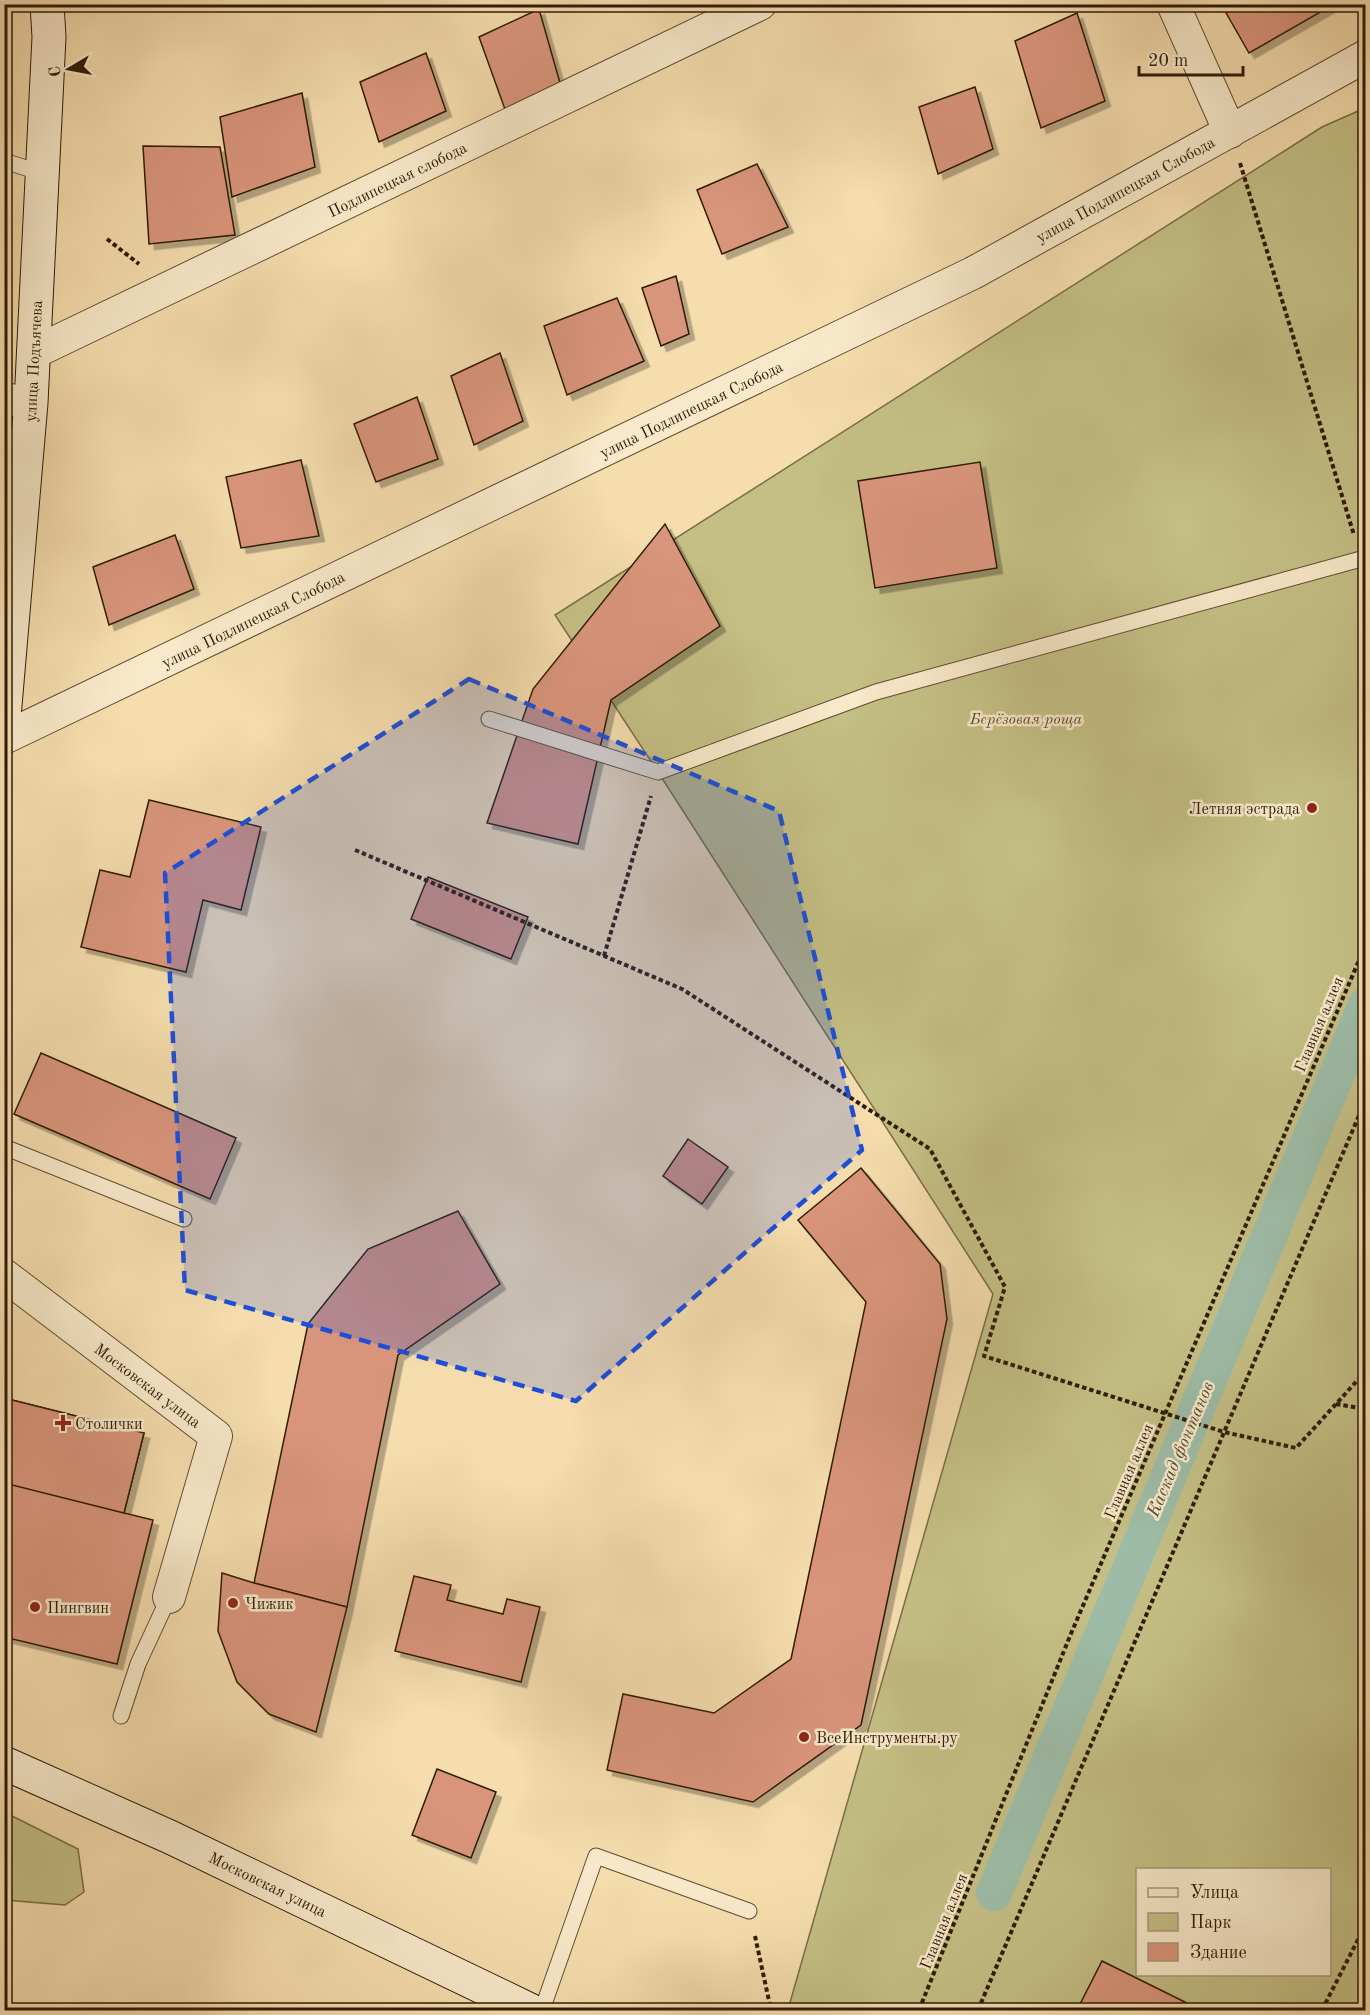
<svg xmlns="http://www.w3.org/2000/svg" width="1370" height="2015" viewBox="0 0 1370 2015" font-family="'Old Standard TT',serif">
<defs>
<filter id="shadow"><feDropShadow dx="5.5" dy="5.5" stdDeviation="0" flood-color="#0004"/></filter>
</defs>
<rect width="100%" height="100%" fill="#f5ddae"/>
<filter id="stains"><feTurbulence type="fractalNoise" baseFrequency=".00333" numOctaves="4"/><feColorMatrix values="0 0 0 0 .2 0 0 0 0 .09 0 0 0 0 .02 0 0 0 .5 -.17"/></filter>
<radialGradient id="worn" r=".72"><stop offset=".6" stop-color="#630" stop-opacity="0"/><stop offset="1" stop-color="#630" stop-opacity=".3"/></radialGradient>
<g fill="#c4bf85" stroke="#7a6d46" stroke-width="1.5" fill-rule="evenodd">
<path d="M1365 108V2010H800L789 2006 993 1294 658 772 555 615 1322 127ZM1138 1870H1330V1974H1138Z"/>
<path d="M4 1812 78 1849 84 1892 65 1905 5 1900Z"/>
</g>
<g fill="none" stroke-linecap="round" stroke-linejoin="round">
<path stroke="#9dbca7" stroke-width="36" d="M994 1893 1366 1005"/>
</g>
<g fill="#d9957c" stroke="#2f1b06" stroke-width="1.5" filter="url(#shadow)">
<path d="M1221 4H1330L1331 6 1249 53Z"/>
<path d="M539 9 560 83 507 115 479 37Z"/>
<path d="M1077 13 1105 101 1041 128 1015 41Z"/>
<path d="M426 53 446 111 379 142 360 82Z"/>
<path d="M975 87 993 149 938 174 919 107Z"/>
<path d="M302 93 315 167 232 197 220 117Z"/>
<path d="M143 146 220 147 235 235 149 244Z"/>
<path d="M757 164 788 227 722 254 697 190Z"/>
<path d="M676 276 689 334 661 346 642 288Z"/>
<path d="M617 298 644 361 567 395 544 326Z"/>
<path d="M500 353 523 421 474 445 451 376Z"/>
<path d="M417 397 438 459 376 482 354 424Z"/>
<path d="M301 460 319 536 241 548 226 477Z"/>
<path d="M980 462 997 568 875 588 858 481Z"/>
<path d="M665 524 720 626 611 700 578 844 487 823 533 689Z"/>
<path d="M175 535 194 589 109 625 93 567Z"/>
<path d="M149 800 261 827 241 910 203 900 186 972 81 947 100 870 130 877Z"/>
<path d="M428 877 528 917 511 959 411 919Z"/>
<path d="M41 1053 236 1138 210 1199 14 1114Z"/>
<path d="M688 1139 728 1167 702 1204 663 1176Z"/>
<path d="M861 1168 940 1264 947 1319 861 1725 753 1802 607 1770 623 1694 714 1713 791 1659 866 1302 798 1220Z"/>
<path d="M458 1211 500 1284 398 1355 347 1607 254 1583 308 1324 368 1249Z"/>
<path d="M4 1398 144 1433 124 1513 153 1520 117 1664 4 1637Z"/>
<path d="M4 1398 144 1433 124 1513 4 1483Z"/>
<path d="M222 1573 254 1583 347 1607 316 1732 269 1714 237 1682 218 1631Z"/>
<path d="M414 1576 451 1585 447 1600 503 1614 507 1599 540 1607 521 1682 395 1651Z"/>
<path d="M437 1769 496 1792 471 1858 412 1835Z"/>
<path d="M1102 1961 1201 2010H1077Z"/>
</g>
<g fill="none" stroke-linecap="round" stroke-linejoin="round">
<defs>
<g id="lane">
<path d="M4 161 42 173"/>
<path d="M489 719 658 772 876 692 1361 559"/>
<path d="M4 1147 184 1219"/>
<path d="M121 1716 138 1664 169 1597"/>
<path d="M542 2010 596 1856 749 1911"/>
</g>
<g id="street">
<path d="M1173 4 1230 132"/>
<path d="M33 353 760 4"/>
<path d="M4 399 31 403"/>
<path d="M4 738 973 273 1366 56"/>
<path d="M4 1275 216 1436 169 1597"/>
</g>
<g id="secondary">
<path d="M4 717 31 403 49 37 47 4"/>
<path d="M4 1763 170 1837 530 2010"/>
</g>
</defs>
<use href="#lane" stroke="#604c30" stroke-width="17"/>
<use href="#street" stroke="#604c30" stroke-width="34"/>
<use href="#secondary" stroke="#2f1b06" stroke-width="35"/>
<g stroke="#2f1b06" stroke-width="4" stroke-dasharray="4.5 3" stroke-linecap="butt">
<path d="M1240 163 1354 535"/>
<path d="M107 239 139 264"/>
<path d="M355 850 682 989 930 1149 1005 1287 984 1356 1224 1432 1296 1448 1366 1371"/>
<path d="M604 956 651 796"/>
<path d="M1336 1404 1366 1409"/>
<path d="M755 1936 771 2010"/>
<path d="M919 2010 1070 1636 1366 944"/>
<path d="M978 2010 1366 1099"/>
<path d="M1322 2010 1366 1924"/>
</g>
<use href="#lane" stroke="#f8e9ca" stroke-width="15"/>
<use href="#street" stroke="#f8e9ca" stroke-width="32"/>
<use href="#secondary" stroke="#f8e9ca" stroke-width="33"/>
</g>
<path fill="#1d4ed8" fill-opacity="0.2" stroke="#1d4ed8" stroke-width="4.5" stroke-dasharray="12 8" stroke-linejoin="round" d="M469 679 779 811 862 1150 576 1401 185 1290 165 873Z"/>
<g fill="#8f2418" stroke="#f8e9ca" stroke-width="2">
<circle cx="1312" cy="808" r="6"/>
<path d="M60 1414h6v6h6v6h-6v6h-6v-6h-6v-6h6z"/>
<circle cx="233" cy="1603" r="6"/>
<circle cx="35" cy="1607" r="6"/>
<circle cx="804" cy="1737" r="6"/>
</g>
<g text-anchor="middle" stroke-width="5" stroke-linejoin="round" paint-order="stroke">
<g font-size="16" fill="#2f1b06" stroke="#f8e9ca">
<text transform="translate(397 179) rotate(-26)" y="6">Подлипецкая слобода</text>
<text transform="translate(1125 189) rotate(-29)" y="6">улица Подлипецкая Слобода</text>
<text transform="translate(33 361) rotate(-87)" y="6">улица Подъячева</text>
<text transform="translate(691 409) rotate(-26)" y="6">улица Подлипецкая Слобода</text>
<text transform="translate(253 619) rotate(-26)" y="6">улица Подлипецкая Слобода</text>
<text transform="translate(1318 1024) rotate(-67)" y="6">Главная аллея</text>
<text transform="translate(148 1385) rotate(37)" y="6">Московская улица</text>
<text transform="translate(1128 1471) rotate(-67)" y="6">Главная аллея</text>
<text transform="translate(268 1884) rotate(26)" y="6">Московская улица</text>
<text transform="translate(943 1921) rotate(-68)" y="6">Главная аллея</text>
</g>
<g font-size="16" font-style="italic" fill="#5c4c2c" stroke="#f8e9ca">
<text x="1026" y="724">Берёзовая роща</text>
</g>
<g font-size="16" fill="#2f1b06" stroke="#f8e9ca" text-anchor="start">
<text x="1300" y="814" text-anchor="end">Летняя эстрада</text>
<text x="75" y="1429">Столички</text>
<text x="245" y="1609">Чижик</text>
<text x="47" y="1613">Пингвин</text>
<text x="816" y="1743">ВсеИнструменты.ру</text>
</g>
<g font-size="18" font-style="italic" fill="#504b36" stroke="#f8e9ca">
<text transform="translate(1180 1449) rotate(-67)" y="6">Каскад фонтанов</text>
</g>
</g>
<rect width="1370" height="2015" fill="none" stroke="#f5ddae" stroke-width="24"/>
<rect x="6" y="6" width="1358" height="2003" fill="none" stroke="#2f1b06" stroke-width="3"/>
<rect x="12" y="12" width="1346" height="1991" fill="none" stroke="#2f1b06" stroke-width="1.5"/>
<rect x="1136" y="1868" width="195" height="108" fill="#f8e9ca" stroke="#a8977c" stroke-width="1.5"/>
<rect x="1148" y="1888" width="30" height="9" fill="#f8e9ca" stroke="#a8977c" stroke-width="1.5"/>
<text x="1190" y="1898" font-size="18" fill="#2f1b06">Улица</text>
<rect x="1148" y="1913" width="30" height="18" fill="#c4bf85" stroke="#a8977c" stroke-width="1.5"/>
<text x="1190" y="1928" font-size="18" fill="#2f1b06">Парк</text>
<rect x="1148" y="1943" width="30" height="18" fill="#d9957c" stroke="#a8977c" stroke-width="1.5"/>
<text x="1190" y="1958" font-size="18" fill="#2f1b06">Здание</text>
<g transform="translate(69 69) rotate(260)" stroke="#f8e9ca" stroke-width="4.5" paint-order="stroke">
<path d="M0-4.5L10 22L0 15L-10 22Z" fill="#2f1b06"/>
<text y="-9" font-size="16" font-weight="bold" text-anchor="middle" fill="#2f1b06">С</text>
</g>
<path d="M1139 66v9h104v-9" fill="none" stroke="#2f1b06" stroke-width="3"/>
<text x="1148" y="66" font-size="18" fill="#2f1b06" stroke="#f8e9ca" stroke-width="4.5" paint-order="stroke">20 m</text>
<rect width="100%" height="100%" filter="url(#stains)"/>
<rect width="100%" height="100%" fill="url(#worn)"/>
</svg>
